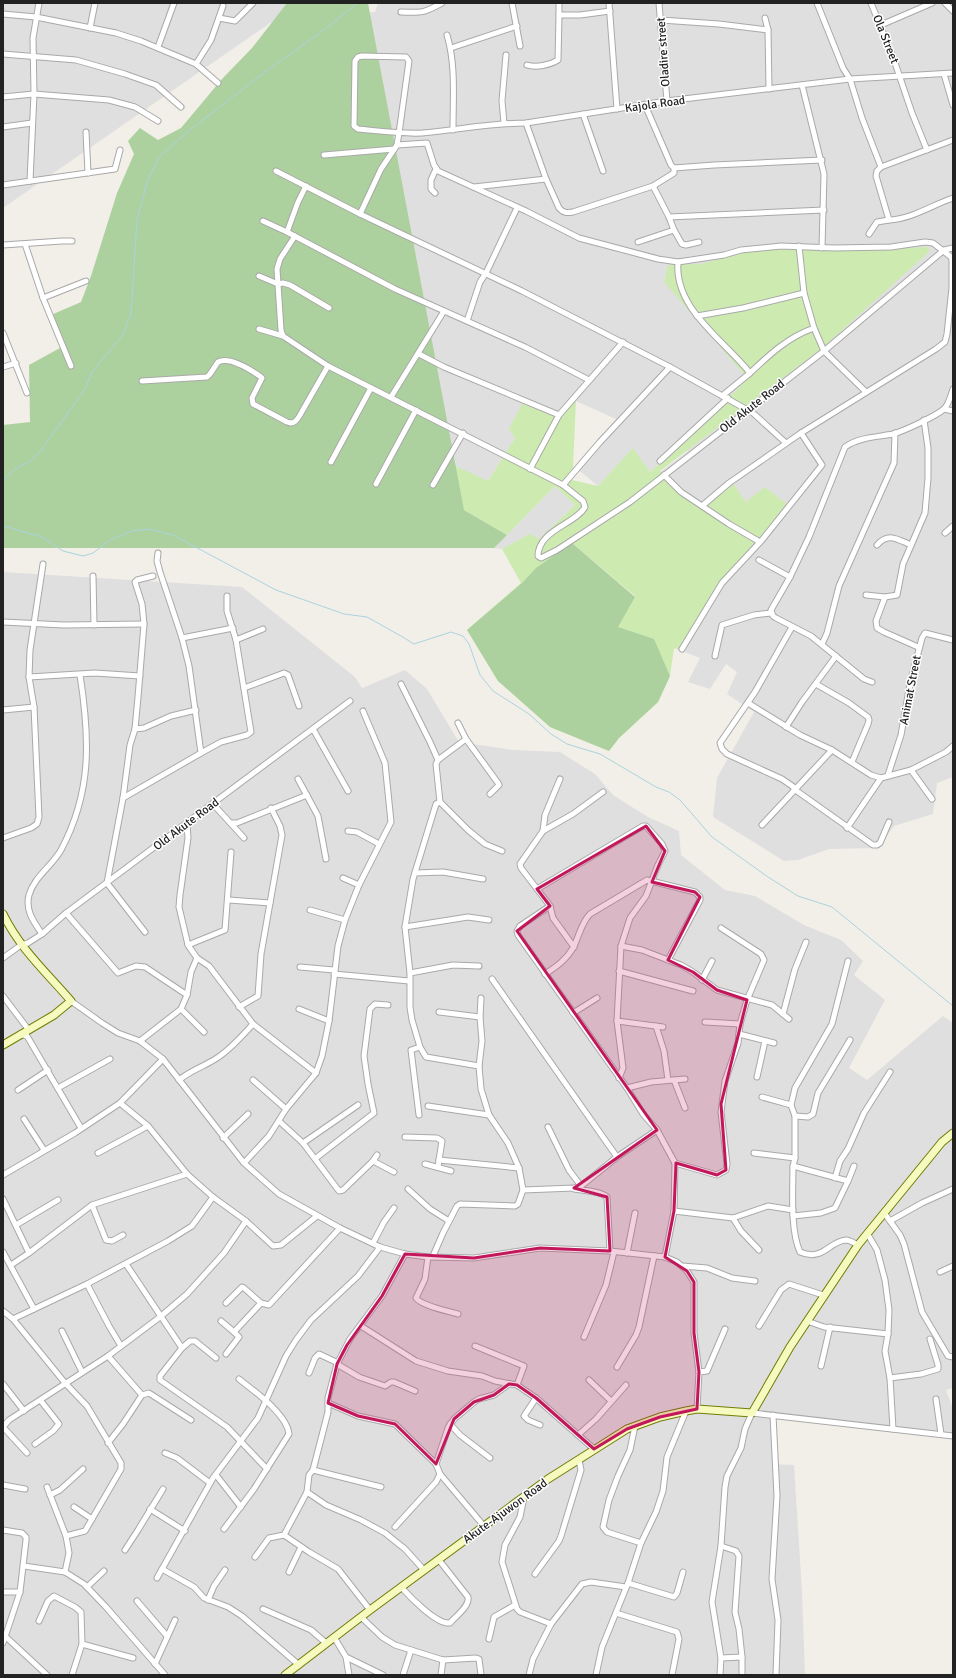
<svg xmlns="http://www.w3.org/2000/svg" width="956" height="1678" viewBox="0 0 956 1678" font-family="Signika,sans-serif">
<rect width="100%" height="100%" fill="#f2efe9"/>
<g fill="#e0dfdf">
<path d="M3 3H299L3 208Z"/>
<path d="M378 3H953V777L937 783 933 814 894 826 878 848 829 849 798 860 784 861 713 817 717 778 754 712 727 694 737 672 726 664 710 689 688 682 700 658 682 651 726 574 698 506 660 472 687 452 683 441 650 472 633 449 598 486 575 467 616 419 576 401 560 417 515 438 488 481 130 375 336 16 375 12Z"/>
<path d="M555 486 575 505 516 561 502 549 494 548Z"/>
<path d="M3 572 242 587 355 677 362 688 405 670 427 689 459 742 513 750 560 752 595 774 613 795 648 817 679 831 681 855 725 890 755 896 804 925 841 940 863 961 854 975 885 1000 849 1068 867 1080 943 1016 953 1023V1388L946 1390 953 1409V1435L769 1414 774 1441 772 1464 794 1465 802 1592 805 1675H3Z"/>
</g>
<path fill="#cdebb0" fill-rule="evenodd" d="M927 247 930 251 821 349 660 471 698 506 732 482 746 502 765 487 788 505 726 575 682 651 674 648 670 676 658 702 619 738 609 751 550 727 498 681 467 630 521 583 502 549 530 534 539 539 575 505 555 486 507 535 464 510 447 462 488 481 515 438 509 429 522 404 560 417 576 400 573 468 560 484 572 480 598 486 633 448 650 472 748 379 664 282 668 265 700 264 748 252 780 249 847 251ZM572 543 635 596 634 597 559 552Z"/>
<g fill="#add19e">
<path d="M287 3H368L464 510 507 535 494 548H3V425L30 422 29 365 60 348 51 315 81 302 91 276 117 193 134 154 128 141 140 128 158 140 181 128 222 79 252 48Z"/>
<path d="M572 543 635 597 618 627 654 639 670 676 658 702 619 738 609 751 550 727 498 681 467 630 522 583 536 568Z"/>
</g>
<g fill="none" stroke-linecap="round" stroke-linejoin="round">
<g stroke="#aad3df" stroke-width="1">
<path d="M3 480 15 469 32 460 42 449 85 389 92 372 122 336 131 314 137 220 148 179 159 157 186 133 265 72 317 35 358 3"/>
<path d="M3 527H7L42 537 63 551 83 556 93 553 110 540 132 531 150 529 173 535 276 590 344 614 367 617 401 636 414 644 451 632 463 636 469 644 480 675 493 691 529 714 551 734 567 744 600 754 656 787 669 792 680 800 712 837 768 877 798 896 832 907 953 1006"/>
</g>
<defs>
<g id="minor">
<path d="M512 3 520 46"/>
<path d="M559 3V15H580L610 11"/>
<path d="M609 3 617 109"/>
<path d="M659 3 667 101"/>
<path d="M817 3 843 68 850 79 862 118 881 167 877 171 876 176 889 220C912 219 932 205 953 198"/>
<path d="M871 3 893 57 912 113 927 150"/>
<path d="M945 3 953 11"/>
<path d="M401 12C422 13 424 13 442 3"/>
<path d="M3 14 36 17 116 33 141 41 196 64 218 83"/>
<path d="M219 18 235 21 253 3"/>
<path d="M765 18 768 30 769 89"/>
<path d="M661 20 719 24 768 30"/>
<path d="M881 25 932 3"/>
<path d="M90 28 95 3"/>
<path d="M447 35C456 65 453 98 453 130"/>
<path d="M158 47 174 3"/>
<path d="M451 48 517 26"/>
<path d="M3 54 76 60 125 74 156 85 181 107"/>
<path d="M196 64 211 40 223 6"/>
<path d="M527 65C536 68 550 65 558 60L559 15"/>
<path d="M944 74 953 105"/>
<path d="M802 85 824 174 822 248"/>
<path d="M3 97 34 94 109 100 135 107 158 121"/>
<path d="M583 114 603 171"/>
<path d="M504 123 502 101 506 55"/>
<path d="M526 123 546 179 559 208C563 213 567 213 573 212L653 186 674 173V168L671 165 645 105"/>
<path d="M3 127 32 123"/>
<path d="M86 132 88 173"/>
<path d="M397 145 427 143 434 165 438 171 526 211 579 238 658 259 678 262 724 255 741 250 781 246 834 248 891 247 925 242 933 243 951 257 952 260V288L947 334 945 342 936 349 801 433 729 483 702 506 681 492 664 475"/>
<path d="M324 155 394 149"/>
<path d="M881 167 953 140"/>
<path d="M674 168 714 165 822 160"/>
<path d="M276 171 360 214 522 291 670 367 753 413 786 443"/>
<path d="M30 181 34 94 33 38 39 3"/>
<path d="M3 185 115 169 120 150"/>
<path d="M474 187 546 179"/>
<path d="M435 193 431 189V180L436 169"/>
<path d="M360 214 381 169 397 145 399 133 409 61 406 57 362 56 358 57 355 61 354 126 358 129C380 131 401 134 422 133 457 130 491 123 526 123L667 101 850 79 953 73"/>
<path d="M669 217 824 210"/>
<path d="M263 221 287 232 395 289 525 347 589 380"/>
<path d="M674 230 682 244 686 245 699 242"/>
<path d="M287 232 298 202 306 186"/>
<path d="M869 234 877 222 889 220"/>
<path d="M295 236 280 259 277 269 281 330 283 336 328 366 563 485 583 501 585 507C576 524 538 530 538 556L541 558 557 550 630 502 824 351 944 250 953 248"/>
<path d="M638 242 674 230 669 217 653 186"/>
<path d="M25 244 43 298 71 366"/>
<path d="M3 245 62 241H72"/>
<path d="M678 262C674 309 724 340 750 373L722 396"/>
<path d="M259 276 278 284 283 283 290 285 329 308"/>
<path d="M43 298 86 281"/>
<path d="M697 316 743 308 804 293"/>
<path d="M467 321 480 282 486 273 517 208"/>
<path d="M814 328 824 351 866 392"/>
<path d="M259 329 283 336"/>
<path d="M3 333 27 393"/>
<path d="M419 354 444 367 559 415"/>
<path d="M3 367 16 363"/>
<path d="M750 373C769 355 788 337 814 328L804 293 799 246"/>
<path d="M142 381 207 377 210 374 218 362C230 356 251 370 261 377L262 378 252 398 253 404 287 422C294 425 297 420 300 415L328 366"/>
<path d="M391 397 444 311"/>
<path d="M944 409 953 411"/>
<path d="M660 461 728 398"/>
<path d="M331 462 371 388"/>
<path d="M530 469 559 415 623 342"/>
<path d="M376 484 416 410"/>
<path d="M433 485 463 433"/>
<path d="M563 485 600 442 670 367"/>
<path d="M702 506 729 524 760 542"/>
<path d="M945 533 953 526"/>
<path d="M877 545C888 532 897 539 911 545"/>
<path d="M759 560 790 577"/>
<path d="M93 576 94 625"/>
<path d="M866 595 885 597 897 595 903 564 925 513 928 478V448L924 420"/>
<path d="M885 597 876 621 877 628 884 632 918 647"/>
<path d="M3 622 64 625 144 624"/>
<path d="M792 627 755 692 720 743 722 749 727 754 782 779 795 788"/>
<path d="M182 638 233 628"/>
<path d="M236 640 263 629"/>
<path d="M822 644 827 633 839 586 894 463 895 433"/>
<path d="M682 649 722 583 762 540 822 465 801 433"/>
<path d="M715 656 722 625 754 615 771 613"/>
<path d="M29 677 95 673 140 676"/>
<path d="M872 682 864 679 811 636 776 618 773 616 771 610 790 577 809 537 845 447C859 437 878 437 893 434 904 431 936 416 944 409 949 404 951 395 953 389"/>
<path d="M401 684 430 742 438 760 436 764 440 802 468 830 485 844 502 851"/>
<path d="M816 684 849 703 868 717 869 720 868 724 852 762"/>
<path d="M244 688 284 673 288 675 299 706"/>
<path d="M748 703 800 735 832 750 871 775 881 778 911 770 946 752 953 746"/>
<path d="M3 710 34 707"/>
<path d="M458 723 466 739 498 783 499 785 490 794"/>
<path d="M786 727 802 702 836 656"/>
<path d="M135 729 144 728 171 716 196 710"/>
<path d="M313 729 348 791"/>
<path d="M201 753 221 742 247 735 251 732 236 640 227 611V596"/>
<path d="M438 760 466 739"/>
<path d="M911 770 932 799"/>
<path d="M888 775 901 735 910 684 922 638 925 633 953 640"/>
<path d="M298 779 318 816 326 859"/>
<path d="M794 789 873 845H877L880 843 889 822"/>
<path d="M123 798 201 753 189 666 182 638 160 572 157 561 158 553"/>
<path d="M440 802 436 804 413 879 405 927 410 973V1007L412 1020 420 1047 426 1057 479 1066"/>
<path d="M213 804 244 838"/>
<path d="M232 823H237L307 795"/>
<path d="M187 824 188 838 180 895 179 907 188 945 197 958 209 966 253 1024 316 1073"/>
<path d="M762 825 832 750"/>
<path d="M847 828 881 778"/>
<path d="M348 831 357 832 379 844"/>
<path d="M543 831 545 815 560 779"/>
<path d="M3 838 31 828 37 824 39 817 34 707 29 677 30 650 43 564"/>
<path d="M415 873 443 872 483 879"/>
<path d="M343 878 359 885"/>
<path d="M537 889 643 826H646L662 844 665 851 658 865 646 896 630 918 621 946 617 1021 623 1068 619 1078"/>
<path d="M229 900 270 903"/>
<path d="M550 906 520 926 517 931 518 935 627 1088 643 1114 657 1130 675 1163 674 1211 665 1257"/>
<path d="M310 910 345 920"/>
<path d="M66 913 118 973 136 966 145 967 187 995"/>
<path d="M405 927 468 917 489 920"/>
<path d="M145 932 107 883 123 798 130 745 135 729 138 697 144 624 142 604 135 582 137 580 153 576"/>
<path d="M42 934C34 922 25 911 29 895 34 877 52 866 61 850 92 792 90 739 80 675"/>
<path d="M188 945 225 930 231 852"/>
<path d="M621 946 642 950 681 965 693 972 717 990 772 1005 789 1019"/>
<path d="M574 947 553 918 550 906 521 868 520 864 543 831 573 814 603 792"/>
<path d="M3 958 21 945 28 943 42 934 66 913 350 701"/>
<path d="M848 961 832 1024 795 1088 791 1105 795 1116V1158L793 1166C793 1190 790 1230 800 1252 823 1262 829 1241 846 1240 850 1240 854 1243 858 1245"/>
<path d="M300 967 334 970"/>
<path d="M619 971 693 991"/>
<path d="M410 973 453 965 479 966"/>
<path d="M334 974 409 981"/>
<path d="M545 974C556 967 566 960 573 948 579 937 581 923 590 914L647 880 695 892 700 897V900L668 960"/>
<path d="M492 979 617 1157"/>
<path d="M702 980 712 961"/>
<path d="M3 996 28 1029"/>
<path d="M71 1001 102 1023 118 1033 140 1041 163 1059 244 1163 279 1194 340 1228 380 1247 405 1254 428 1257 474 1258 540 1248 610 1251 665 1257 677 1262 687 1271 694 1282V1333L699 1372 697 1409"/>
<path d="M239 1007 258 996 261 954 282 835 280 826 271 808"/>
<path d="M181 1009 204 1032"/>
<path d="M299 1009 329 1021"/>
<path d="M439 1012 480 1017"/>
<path d="M573 1013 597 998"/>
<path d="M783 1014 795 969 806 942"/>
<path d="M617 1021 663 1027"/>
<path d="M705 1022 740 1024"/>
<path d="M656 1026 664 1051 668 1080"/>
<path d="M20 1034 27 1036 81 1128"/>
<path d="M739 1034 774 1043"/>
<path d="M140 1041 181 1009 187 995 191 972 197 958"/>
<path d="M757 1077 765 1041"/>
<path d="M179 1080C191 1070 205 1066 217 1058 231 1049 242 1036 253 1024"/>
<path d="M253 1080 286 1109"/>
<path d="M674 1080 685 1108"/>
<path d="M58 1088 110 1059"/>
<path d="M627 1088 651 1082 685 1079"/>
<path d="M18 1090 48 1070"/>
<path d="M762 1097 791 1105"/>
<path d="M120 1103 148 1126 187 1174 213 1197 246 1221 273 1246 281 1245 317 1216"/>
<path d="M428 1106 489 1115"/>
<path d="M419 1115 411 1050 420 1047"/>
<path d="M795 1116 808 1117 813 1114 818 1093 850 1040"/>
<path d="M24 1119 44 1150"/>
<path d="M279 1121 303 1143 339 1191 343 1190 373 1161 377 1155"/>
<path d="M548 1127 569 1170 581 1186"/>
<path d="M405 1137 437 1138 442 1141 439 1160"/>
<path d="M223 1138 248 1114"/>
<path d="M303 1143 358 1105"/>
<path d="M98 1153 148 1126"/>
<path d="M754 1153 795 1158"/>
<path d="M316 1158 374 1113 368 1084 364 1056 370 1009 375 1004 388 1005"/>
<path d="M373 1161 394 1172"/>
<path d="M244 1163 269 1136 286 1109 316 1073 322 1056 329 1021 338 946 345 920 359 885 391 822 385 763 363 711"/>
<path d="M675 1163 717 1175 726 1170 727 1164 721 1112 725 1081 738 1043 740 1024 747 1000 764 960 761 954 721 928"/>
<path d="M425 1164 451 1171"/>
<path d="M793 1166 848 1181"/>
<path d="M438 1167 439 1160 519 1168"/>
<path d="M3 1175 75 1133 120 1103 163 1059"/>
<path d="M835 1178 840 1161 848 1149 864 1113 890 1072"/>
<path d="M408 1189 430 1209 449 1221"/>
<path d="M574 1189C585 1191 600 1191 607 1197L610 1251"/>
<path d="M523 1190 574 1188 581 1186 617 1157 657 1130"/>
<path d="M3 1199 29 1253"/>
<path d="M92 1205 106 1240 112 1241 123 1235"/>
<path d="M674 1211 733 1218 768 1206 793 1210"/>
<path d="M885 1214 890 1221 922 1203 953 1189"/>
<path d="M793 1216 821 1213 835 1208 848 1181 854 1166"/>
<path d="M733 1218 741 1231 759 1250"/>
<path d="M890 1221 900 1235 904 1244 922 1312 948 1356 953 1357"/>
<path d="M16 1225 58 1200"/>
<path d="M867 1233 877 1250 885 1280 889 1310 888 1334 885 1351 890 1378 893 1429"/>
<path d="M373 1243 384 1222 394 1208"/>
<path d="M3 1252 34 1309"/>
<path d="M627 1253 635 1213"/>
<path d="M433 1256 443 1233 457 1206 460 1204 515 1206 518 1204 523 1190 519 1168 508 1143 489 1115 481 1089 479 1066 482 1041 480 1017 481 998"/>
<path d="M428 1257 425 1279 416 1298C422 1306 448 1311 458 1314"/>
<path d="M126 1264 182 1348"/>
<path d="M11 1265 29 1253 92 1205 187 1174"/>
<path d="M682 1266 707 1268 732 1278 755 1281"/>
<path d="M940 1272 953 1266"/>
<path d="M87 1284 109 1326 121 1346"/>
<path d="M226 1303 242 1287 244 1288 261 1303 269 1305 340 1228"/>
<path d="M3 1311 13 1319 65 1383 87 1406 121 1463V1469L92 1519 74 1507"/>
<path d="M13 1319 87 1284 168 1241 192 1226 213 1197"/>
<path d="M221 1321 234 1332"/>
<path d="M807 1321 824 1327 888 1334"/>
<path d="M361 1326 416 1361 448 1371 482 1376 495 1381 517 1385 536 1398 594 1449"/>
<path d="M759 1326 781 1290 789 1284 823 1295"/>
<path d="M62 1331 82 1372"/>
<path d="M584 1337 606 1285 614 1252"/>
<path d="M475 1346 524 1366 517 1385"/>
<path d="M226 1354 239 1337 234 1332 261 1303"/>
<path d="M108 1356 142 1395"/>
<path d="M216 1358 195 1341H190L182 1348 160 1376V1380L227 1427 267 1469"/>
<path d="M337 1364 359 1377 385 1386 391 1382H394L415 1391"/>
<path d="M821 1366 830 1327"/>
<path d="M617 1367 636 1335 639 1327 654 1256"/>
<path d="M699 1372 707 1371 725 1329"/>
<path d="M309 1373 315 1358 319 1354 338 1363"/>
<path d="M890 1378 921 1374 938 1369V1365L930 1339"/>
<path d="M589 1380 611 1401"/>
<path d="M3 1384 24 1411"/>
<path d="M536 1398 524 1416 528 1420 540 1425"/>
<path d="M936 1399 941 1434"/>
<path d="M328 1403 358 1416 395 1424 436 1464"/>
<path d="M773 1415 777 1496 772 1579 778 1620 776 1675"/>
<path d="M450 1424 460 1435 490 1458"/>
<path d="M635 1426 630 1450 618 1476 609 1500 603 1527 607 1532 641 1543"/>
<path d="M578 1435 596 1419 626 1385"/>
<path d="M108 1443 123 1424 142 1395 149 1393 191 1420"/>
<path d="M35 1444 53 1431 59 1424 41 1401"/>
<path d="M27 1453 3 1427 9 1420 108 1356 160 1317 187 1294 224 1253 246 1221"/>
<path d="M165 1453 177 1458 210 1483"/>
<path d="M313 1470 381 1487"/>
<path d="M216 1475 241 1507"/>
<path d="M3 1485 25 1489"/>
<path d="M47 1487 66 1536 69 1553 65 1572"/>
<path d="M307 1492 326 1505 361 1520 385 1533 405 1549 424 1570"/>
<path d="M50 1495 60 1490 83 1469"/>
<path d="M524 1497 520 1517 505 1545 502 1562 517 1609 520 1612 551 1624"/>
<path d="M150 1509 185 1531"/>
<path d="M484 1526 440 1474 436 1464 448 1428 454 1419 474 1402 479 1399 494 1395 509 1384"/>
<path d="M395 1527 436 1482 440 1474"/>
<path d="M224 1529 254 1489 289 1434C287 1414 254 1391 239 1379"/>
<path d="M3 1530 22 1533 26 1537V1540L20 1592 3 1643"/>
<path d="M284 1535 307 1492 309 1475 313 1470 328 1412V1398L337 1364 350 1339 382 1296 405 1254"/>
<path d="M66 1536 85 1531 92 1519"/>
<path d="M721 1546 736 1551 739 1556 735 1612 739 1629 742 1657V1675"/>
<path d="M125 1550 138 1530 163 1489"/>
<path d="M255 1557 269 1538 284 1535 309 1552 338 1569 370 1610"/>
<path d="M24 1566 65 1572 84 1584 106 1607 165 1675"/>
<path d="M162 1569 194 1587 204 1598 228 1607 242 1616 299 1665"/>
<path d="M289 1572 301 1547"/>
<path d="M535 1574 559 1541 561 1536 581 1470 579 1460"/>
<path d="M157 1578 213 1478 258 1418 286 1356 296 1340 311 1320 358 1276 380 1247"/>
<path d="M628 1583 674 1597 677 1593 683 1572"/>
<path d="M87 1587 104 1571"/>
<path d="M401 1587C410 1597 437 1625 450 1623 456 1616 470 1606 468 1597L439 1560"/>
<path d="M3 1592H20"/>
<path d="M208 1600 214 1586 225 1570"/>
<path d="M137 1601 167 1636"/>
<path d="M263 1609 311 1630 326 1643"/>
<path d="M616 1613 677 1632 679 1639 672 1675"/>
<path d="M361 1617 382 1637 395 1645 443 1660 476 1658 479 1659 481 1675"/>
<path d="M39 1621 48 1601 54 1596 75 1607 81 1612 82 1644 72 1675"/>
<path d="M6 1637 47 1675"/>
<path d="M334 1637 346 1657 383 1675"/>
<path d="M489 1639 494 1617 515 1605"/>
<path d="M82 1644 133 1658"/>
<path d="M346 1657 349 1675"/>
<path d="M721 1658 742 1657"/>
<path d="M155 1664 175 1620"/>
<path d="M403 1675 411 1650"/>
<path d="M441 1675 443 1660"/>
<path d="M529 1675 533 1659 551 1624 582 1584 591 1582 626 1587"/>
<path d="M596 1675 602 1647 628 1583 641 1543 656 1512 663 1491 667 1457 686 1411"/>
<path d="M720 1675 721 1658 712 1602 721 1546 725 1487 727 1476 741 1448 745 1429 752 1413 953 1436"/>
</g>
<g id="secondary">
<path d="M3 914C20 949 47 973 71 1001L54 1015 3 1045"/>
<path d="M285 1675 370 1610 548 1479 627 1429 660 1417 686 1411 697 1409 752 1413 790 1347 858 1245 942 1142 953 1133"/>
</g>
</defs>
<use href="#minor" stroke="#a9a9a9" stroke-width="7"/>
<use href="#secondary" stroke="#707d05" stroke-width="9"/>
<use href="#minor" stroke="#fff" stroke-width="5"/>
<use href="#secondary" stroke="#f7fabf" stroke-width="7"/>
</g>
<path fill="#c2185b" fill-opacity="0.2" stroke="#c2185b" stroke-width="3" stroke-linejoin="round" d="M646 826 665 851 652 882 695 892 700 897 668 960 693 972 717 990 747 1000 721 1104 726 1170 717 1175 676 1163 674 1211 665 1257 687 1271 694 1282V1333L699 1372 697 1409 660 1417 627 1429 594 1449 536 1398 517 1385 509 1384 494 1395 474 1402 454 1419 436 1464 395 1424 358 1416 328 1403 337 1364 347 1345 382 1296 405 1254 474 1258 540 1248 610 1251 607 1197 574 1188 657 1130 517 931 550 906 537 889Z"/>
<g text-anchor="middle" stroke-width="3" stroke-linejoin="round" paint-order="stroke">
<g font-size="12" fill="#222" stroke="#fff">
<text transform="translate(886 39) rotate(68)" y="4">Ola Street</text>
<text transform="translate(663 52) rotate(-94)" y="4">Oladire street</text>
<text transform="translate(655 104) rotate(-8)" y="4">Kajola Road</text>
<text transform="translate(752 406) rotate(-38)" y="4">Old Akute Road</text>
<text transform="translate(910 690) rotate(-79)" y="4">Animat Street</text>
<text transform="translate(186 824) rotate(-37)" y="4">Old Akute Road</text>
<text transform="translate(505 1511) rotate(-36)" y="4">Akute-Ajuwon Road</text>
</g>
</g>
<rect width="956" height="1678" fill="none" stroke="#222222" stroke-width="8"/>
</svg>
